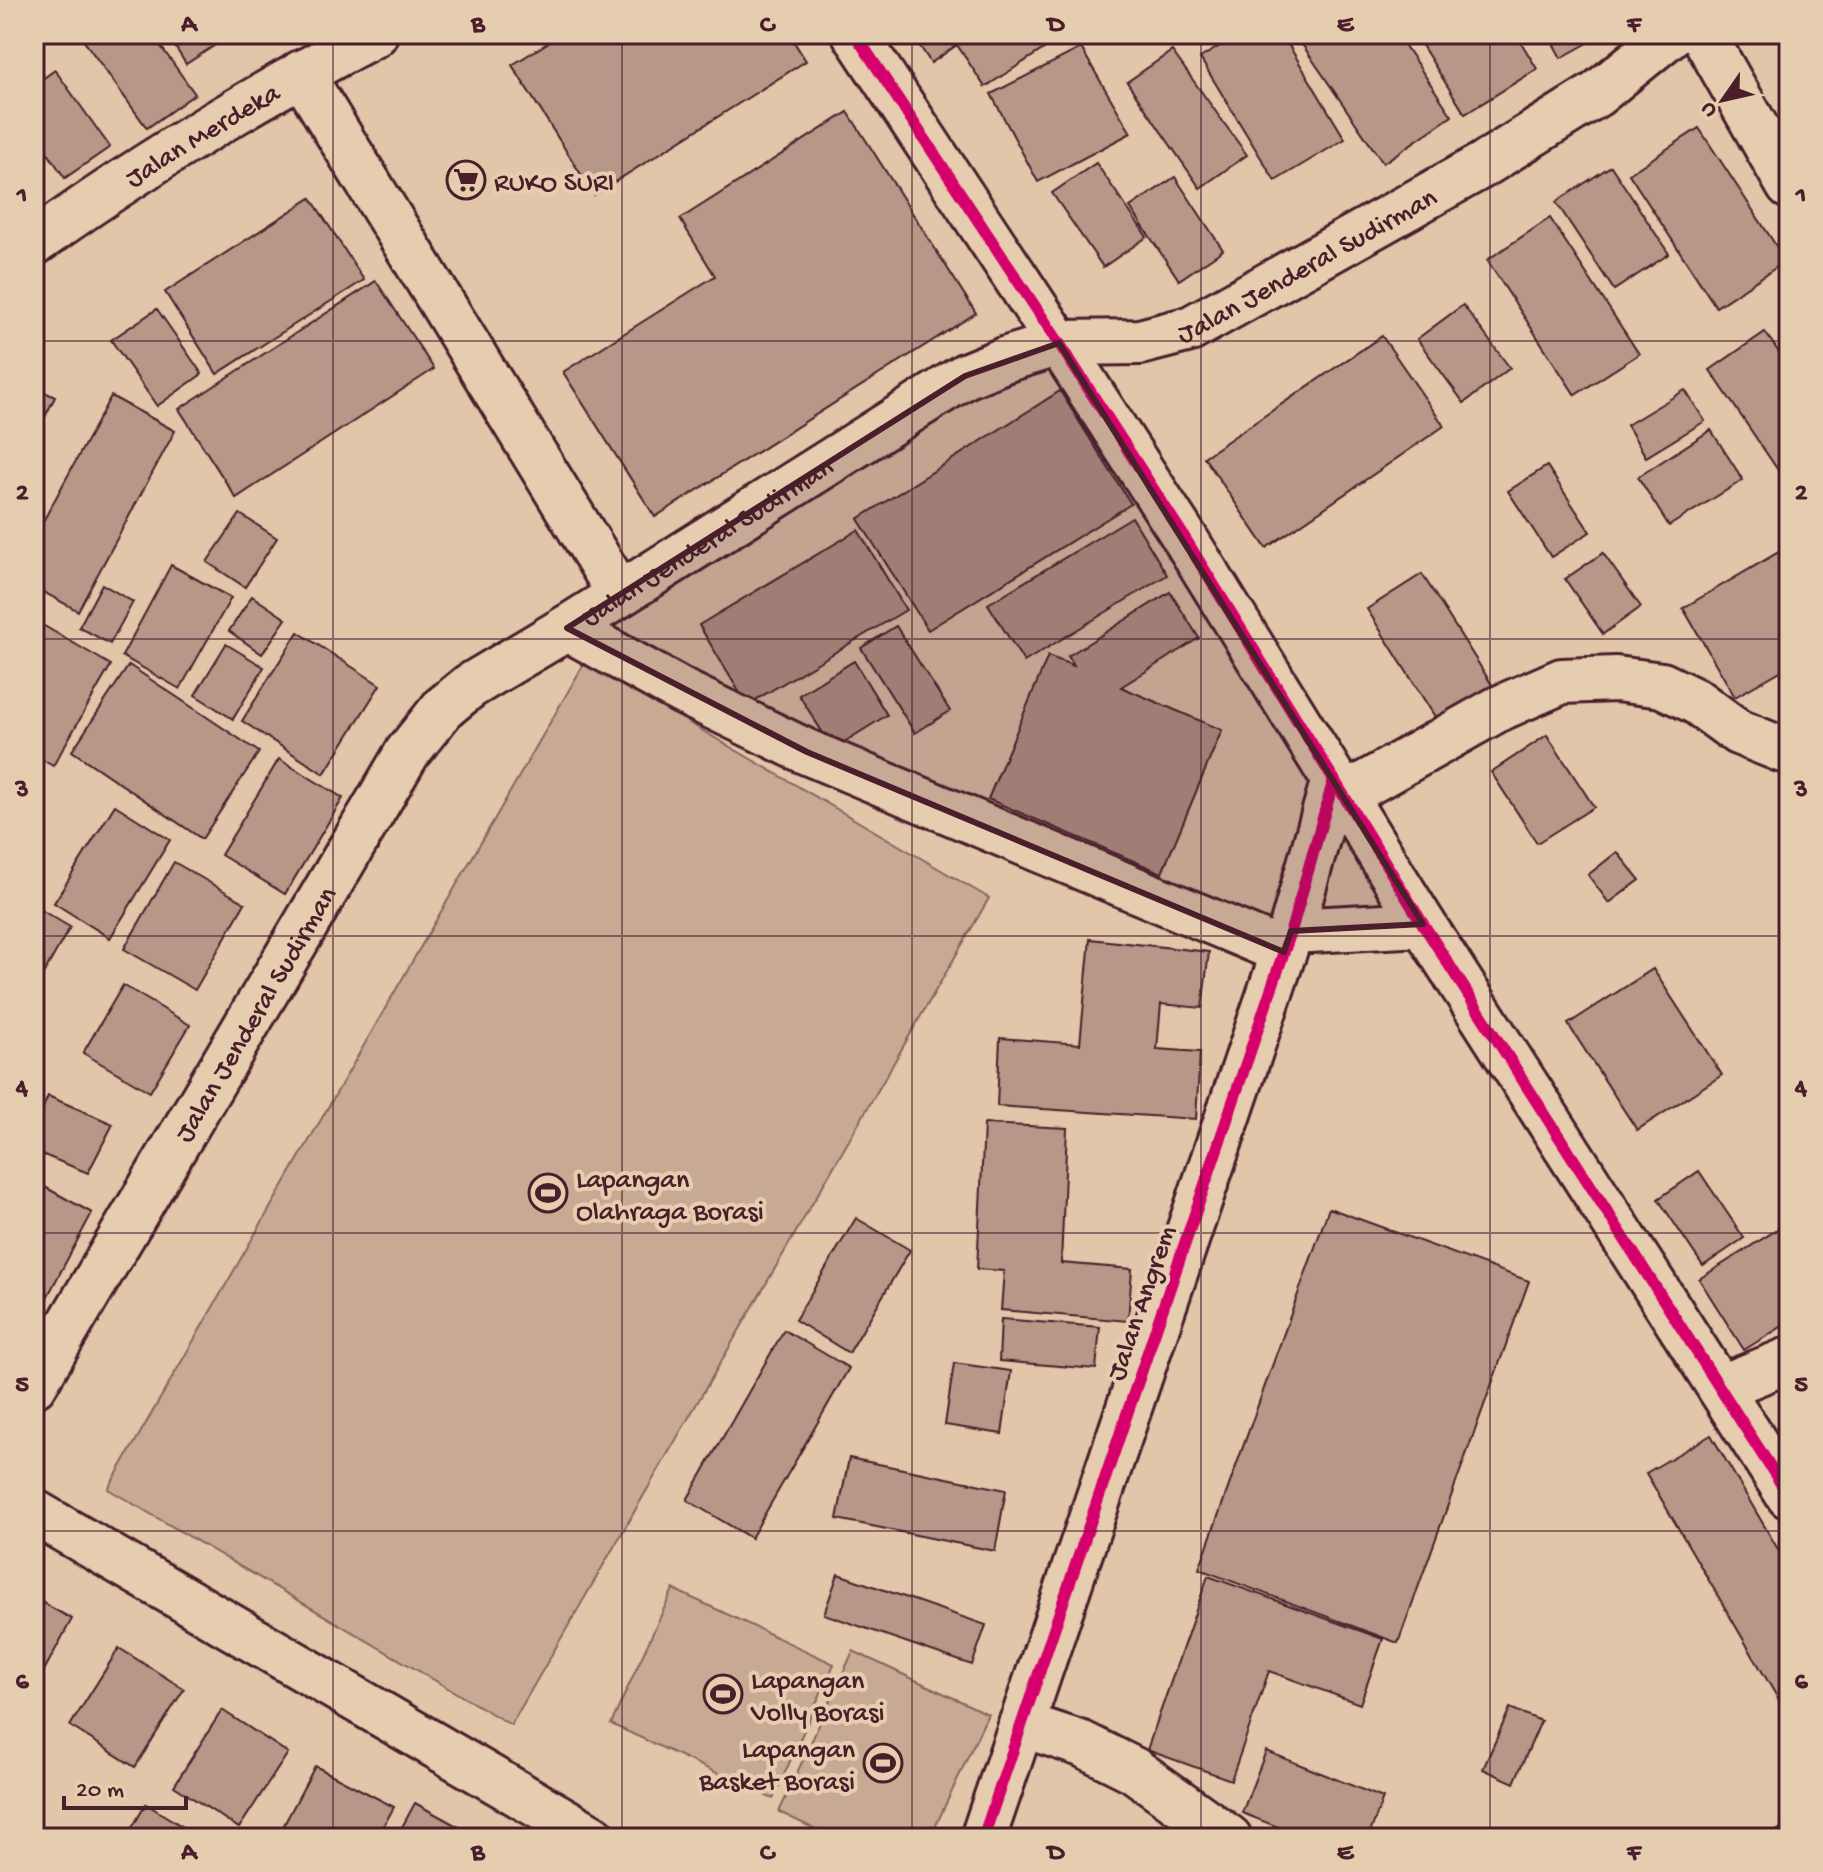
<svg xmlns="http://www.w3.org/2000/svg" width="1823" height="1872" viewBox="0 0 1823 1872" font-family="'Gochi Hand',sans-serif">
<rect width="100%" height="100%" fill="#e1c6aa"/>
<filter id="ink" filterUnits="userSpaceOnUse"><feTurbulence type="fractalNoise" baseFrequency=".0125" numOctaves="2"/><feDisplacementMap in="SourceGraphic" scale="16" xChannelSelector="R" yChannelSelector="G"/><feConvolveMatrix kernelMatrix="1 2 1 2 8 2 1 2 1" color-interpolation-filters="sRGB"/></filter>
<g filter="url(#ink)">
<g fill="#c8aa94" stroke="#896460" stroke-width="2">
<path d="M585 662 989 898 511 1725 108 1489Z"/>
<path d="M673 1589 834 1664 773 1799 611 1724Z"/>
<path d="M853 1651 988 1714 930 1838H834L779 1812Z"/>
</g>
<g fill="#b79787" stroke="#4a1f2b" stroke-width="2">
<path d="M79 34H152L195 94 147 128Z"/>
<path d="M167 34H232L186 64Z"/>
<path d="M562 34H789L806 61 594 195 512 65Z"/>
<path d="M912 34H1067L985 87 957 45 931 63Z"/>
<path d="M1240 34H1282L1345 139 1275 181 1200 58Z"/>
<path d="M1295 34H1397L1452 116 1383 163Z"/>
<path d="M1415 34H1516L1537 69 1465 114Z"/>
<path d="M1548 34H1604L1561 58Z"/>
<path d="M1081 48 1131 133 1038 182 991 94Z"/>
<path d="M1172 51 1247 155 1200 188 1127 82Z"/>
<path d="M55 70 110 147 65 178 34 133V85Z"/>
<path d="M848 112 976 313 655 517 563 372 715 276 680 219Z"/>
<path d="M1699 128 1786 261 1716 307 1629 174Z"/>
<path d="M1096 163 1147 237 1103 267 1052 193Z"/>
<path d="M1611 166 1669 254 1614 290 1556 202Z"/>
<path d="M1175 177 1223 250 1179 280 1130 207Z"/>
<path d="M311 198 364 280 217 374 165 292Z"/>
<path d="M1550 218 1639 354 1575 395 1487 260Z"/>
<path d="M376 281 434 369 236 498 179 409Z"/>
<path d="M1463 305 1510 368 1464 403 1417 339Z"/>
<path d="M157 309 202 374 157 406 111 340Z"/>
<path d="M1765 332 1789 367V471L1782 476 1710 370Z"/>
<path d="M1382 336 1444 426 1266 548 1204 457Z"/>
<path d="M34 387 55 397 34 439Z"/>
<path d="M1685 390 1705 421 1646 457 1627 425Z"/>
<path d="M1060 391 1131 504 928 630 858 519Z"/>
<path d="M111 396 175 431 78 611 34 587V538Z"/>
<path d="M1711 430 1743 480 1669 526 1638 477Z"/>
<path d="M1547 466 1590 532 1551 557 1508 491Z"/>
<path d="M240 514 277 538 245 587 207 562Z"/>
<path d="M1132 517 1167 575 1024 662 988 604Z"/>
<path d="M858 530 906 610 747 705 699 625Z"/>
<path d="M1789 546V666L1735 697 1683 608Z"/>
<path d="M1603 553 1641 607 1603 634 1565 579Z"/>
<path d="M171 565 231 598 180 689 122 656Z"/>
<path d="M1422 574 1499 696 1444 731 1367 609Z"/>
<path d="M102 584 133 602 110 644 79 627Z"/>
<path d="M1170 592 1199 638 1121 687 1222 730 1162 873 988 799 1048 656 1074 666 1068 656Z"/>
<path d="M252 596 286 619 262 654 229 631Z"/>
<path d="M34 620 111 665 53 766 34 755Z"/>
<path d="M896 626 950 711 915 733 861 648Z"/>
<path d="M298 632 380 685 324 774 242 721Z"/>
<path d="M226 644 264 667 233 719 195 695Z"/>
<path d="M854 661 887 715 833 749 799 695Z"/>
<path d="M129 665 259 752 202 839 72 751Z"/>
<path d="M1547 735 1594 807 1537 843 1491 772Z"/>
<path d="M279 759 343 798 285 894 221 855Z"/>
<path d="M115 805 170 840 110 938 54 903Z"/>
<path d="M1617 852 1640 880 1609 903 1588 875Z"/>
<path d="M174 862 245 903 195 990 124 949Z"/>
<path d="M34 906 70 927 41 978 34 974Z"/>
<path d="M1090 939 1209 952 1202 1008 1161 1004 1157 1049 1200 1052 1196 1119 997 1106 1000 1038 1080 1044Z"/>
<path d="M1653 969 1722 1075 1637 1130 1568 1024Z"/>
<path d="M123 985 190 1025 150 1092 83 1053Z"/>
<path d="M48 1096 113 1124 88 1173 34 1151V1129Z"/>
<path d="M984 1124 1067 1128 1061 1263 1132 1269 1128 1321 1001 1310 1004 1271 977 1269Z"/>
<path d="M1699 1171 1744 1238 1703 1266 1658 1199Z"/>
<path d="M34 1181 92 1213 43 1305 34 1300Z"/>
<path d="M1329 1208 1529 1281 1398 1643 1199 1569Z"/>
<path d="M856 1218 910 1250 849 1353 795 1320Z"/>
<path d="M1789 1222V1322L1744 1350 1699 1279Z"/>
<path d="M1001 1319 1100 1327 1096 1369 999 1361Z"/>
<path d="M784 1330 849 1368 751 1538 687 1500Z"/>
<path d="M954 1363 1011 1371 1002 1434 945 1425Z"/>
<path d="M1711 1435 1789 1568V1713L1787 1714 1646 1473Z"/>
<path d="M849 1458 1006 1490 995 1551 837 1519Z"/>
<path d="M838 1574 986 1625 972 1665 824 1614Z"/>
<path d="M1208 1576 1383 1639 1360 1704 1269 1671 1231 1780 1147 1750Z"/>
<path d="M34 1598 72 1619 40 1678 34 1675Z"/>
<path d="M119 1648 184 1689 135 1767 70 1726Z"/>
<path d="M1510 1708 1541 1721 1514 1783 1483 1769Z"/>
<path d="M222 1710 288 1753 239 1828 174 1786Z"/>
<path d="M1266 1751 1383 1798 1368 1838H1306L1242 1813Z"/>
<path d="M315 1766 394 1807 377 1838H277Z"/>
<path d="M415 1803 479 1838H396Z"/>
<path d="M146 1804 201 1838H126Z"/>
<path d="M1789 1823V1838H1767V1837Z"/>
</g>
<g fill="none" stroke-linecap="round" stroke-linejoin="round">
<defs>
<g id="minor">
<path d="M855 34 1059 343 1181 532 1423 924 1789 1496"/>
<path d="M1703 34 1789 186"/>
<path d="M301 73 620 594"/>
<path d="M567 628 683 692 807 752 1284 952"/>
<path d="M1344 796 1498 709 1562 681 1616 679 1662 685 1697 702 1738 732 1783 750H1789"/>
<path d="M1291 931 1423 924"/>
<path d="M1720 1388 1789 1360"/>
<path d="M34 1512 594 1838"/>
<path d="M1021 1724 1082 1744 1134 1770 1229 1838"/>
<path d="M983 1838 1291 931 1334 779"/>
</g>
<g id="highway">
<path id="s1" d="M34 243C142 165 257 96 375 34"/>
<path id="s2" d="M34 1385 407 753 443 708 470 686 567 628 965 376 1004 360 1059 343 1140 342 1190 329 1483 165 1597 94 1671 34"/>
</g>
</defs>
<use href="#minor" stroke="#4a1f2b" stroke-width="50"/>
<use href="#highway" stroke="#4a1f2b" stroke-width="50"/>
<use href="#minor" stroke="#e7cdaf" stroke-width="44"/>
<use href="#highway" stroke="#e7cdaf" stroke-width="44"/>
<defs>
<g id="cycleway">
<path d="M855 34 1059 343 1181 532 1423 924 1789 1496"/>
<path d="M983 1838 1291 931 1334 779"/>
</g>
</defs>
<use href="#cycleway" stroke="#e7cdaf" stroke-width="17"/>
<use href="#cycleway" stroke="#d6006c" stroke-width="12"/>
</g>
</g>
<path fill="#4a1f2b" fill-opacity="0.2" stroke="#4a1f2b" stroke-width="6" stroke-linejoin="round" d="M1059 343 1423 924 1291 931 1284 952 807 752 567 628 965 376Z"/>
<path fill="none" stroke="#4a1f2b" stroke-width="2" stroke-opacity="0.55" d="M333 34V1838M622 34V1838M912 34V1838M1201 34V1838M1490 34V1838M34 341H1789M34 639H1789M34 936H1789M34 1233H1789M34 1531H1789"/>
<defs>
<symbol id="supermarket-ring" viewBox="-11 -11 22 22"><circle r="9.5" fill="#e7cdaf" stroke="#4a1f2b" stroke-width="1.5"/><path d="M-6-5.5h2.5l.6 2H6L4.5 2H-2.5L-4.4-4H-6ZM-1.5 3.2a1.3 1.3 0 1 0 .1 0ZM3 3.2a1.3 1.3 0 1 0 .1 0Z" fill="#4a1f2b"/></symbol>
<symbol id="stadium-ring" viewBox="-11 -11 22 22"><circle r="9.5" fill="#e7cdaf" stroke="#4a1f2b" stroke-width="1.5"/><path d="M0-5a6.5 5 0 1 0 0 10a6.5 5 0 1 0 0-10ZM-3.5-1.8h7v3.6h-7Z" fill="#4a1f2b"/></symbol>
</defs>
<g fill-rule="evenodd">
<use href="#supermarket-ring" x="444" y="158" width="44" height="44"/>
<use href="#stadium-ring" x="526" y="1171" width="44" height="44"/>
<use href="#stadium-ring" x="701" y="1672" width="44" height="44"/>
<use href="#stadium-ring" x="861" y="1741" width="44" height="44"/>
</g>
<g text-anchor="middle" stroke-width="8" stroke-linejoin="round" paint-order="stroke">
<g font-size="28" fill="#4a1f2b" stroke="#e7cdaf">
<text dy="10" stroke="none"><textPath href="#s1" startOffset="200">Jalan Merdeka</textPath></text>
<text dy="10" stroke="none"><textPath href="#s2" startOffset="1776">Jalan Jenderal Sudirman</textPath></text>
<text dy="10" stroke="none"><textPath href="#s2" startOffset="1104">Jalan Jenderal Sudirman</textPath></text>
<text dy="10" stroke="none"><textPath href="#s2" startOffset="432">Jalan Jenderal Sudirman</textPath></text>
<text transform="translate(1139 1302) rotate(-71)" y="10">Jalan Angrem</text>
</g>
<g font-size="28" fill="#4a1f2b" stroke="#e7cdaf" text-anchor="start">
<text x="494" y="190">RUKO SURI</text>
<text x="576" y="1187">Lapangan<tspan x="576" dy="32">Olahraga Borasi</tspan></text>
<text x="751" y="1688">Lapangan<tspan x="751" dy="32">Volly Borasi</tspan></text>
<text x="855" y="1757" text-anchor="end">Lapangan<tspan x="855" dy="32">Basket Borasi</tspan></text>
</g>
</g>
<rect width="1823" height="1872" fill="none" stroke="#e7cdaf" stroke-width="88"/>
<g transform="translate(1723 100) rotate(236)" stroke="#e7cdaf" stroke-width="6" paint-order="stroke">
<path d="M0-6L14 30L0 20L-14 30Z" fill="#4a1f2b"/>
<text y="-12" font-size="22" font-weight="bold" text-anchor="middle" fill="#4a1f2b">U</text>
</g>
<path d="M64 1796v12h122v-12" fill="none" stroke="#4a1f2b" stroke-width="4"/>
<text x="76" y="1796" font-size="24" fill="#4a1f2b" stroke="#e7cdaf" stroke-width="6" paint-order="stroke">20 m</text>
<rect x="44" y="44" width="1735" height="1784" fill="none" stroke="#4a1f2b" stroke-width="3"/>
<g font-size="26" text-anchor="middle" font-weight="bold" fill="#4a1f2b">
<text x="189" y="31">A</text>
<text x="478" y="31">B</text>
<text x="767" y="31">C</text>
<text x="1056" y="31">D</text>
<text x="1345" y="31">E</text>
<text x="1634" y="31">F</text>
<text x="22" y="202">1</text>
<text x="1801" y="202">1</text>
<text x="22" y="499">2</text>
<text x="1801" y="499">2</text>
<text x="22" y="796">3</text>
<text x="1801" y="796">3</text>
<text x="22" y="1094">4</text>
<text x="1801" y="1094">4</text>
<text x="22" y="1391">5</text>
<text x="1801" y="1391">5</text>
<text x="22" y="1688">6</text>
<text x="1801" y="1688">6</text>
<text x="189" y="1859">A</text>
<text x="478" y="1859">B</text>
<text x="767" y="1859">C</text>
<text x="1056" y="1859">D</text>
<text x="1345" y="1859">E</text>
<text x="1634" y="1859">F</text>
</g>
</svg>
